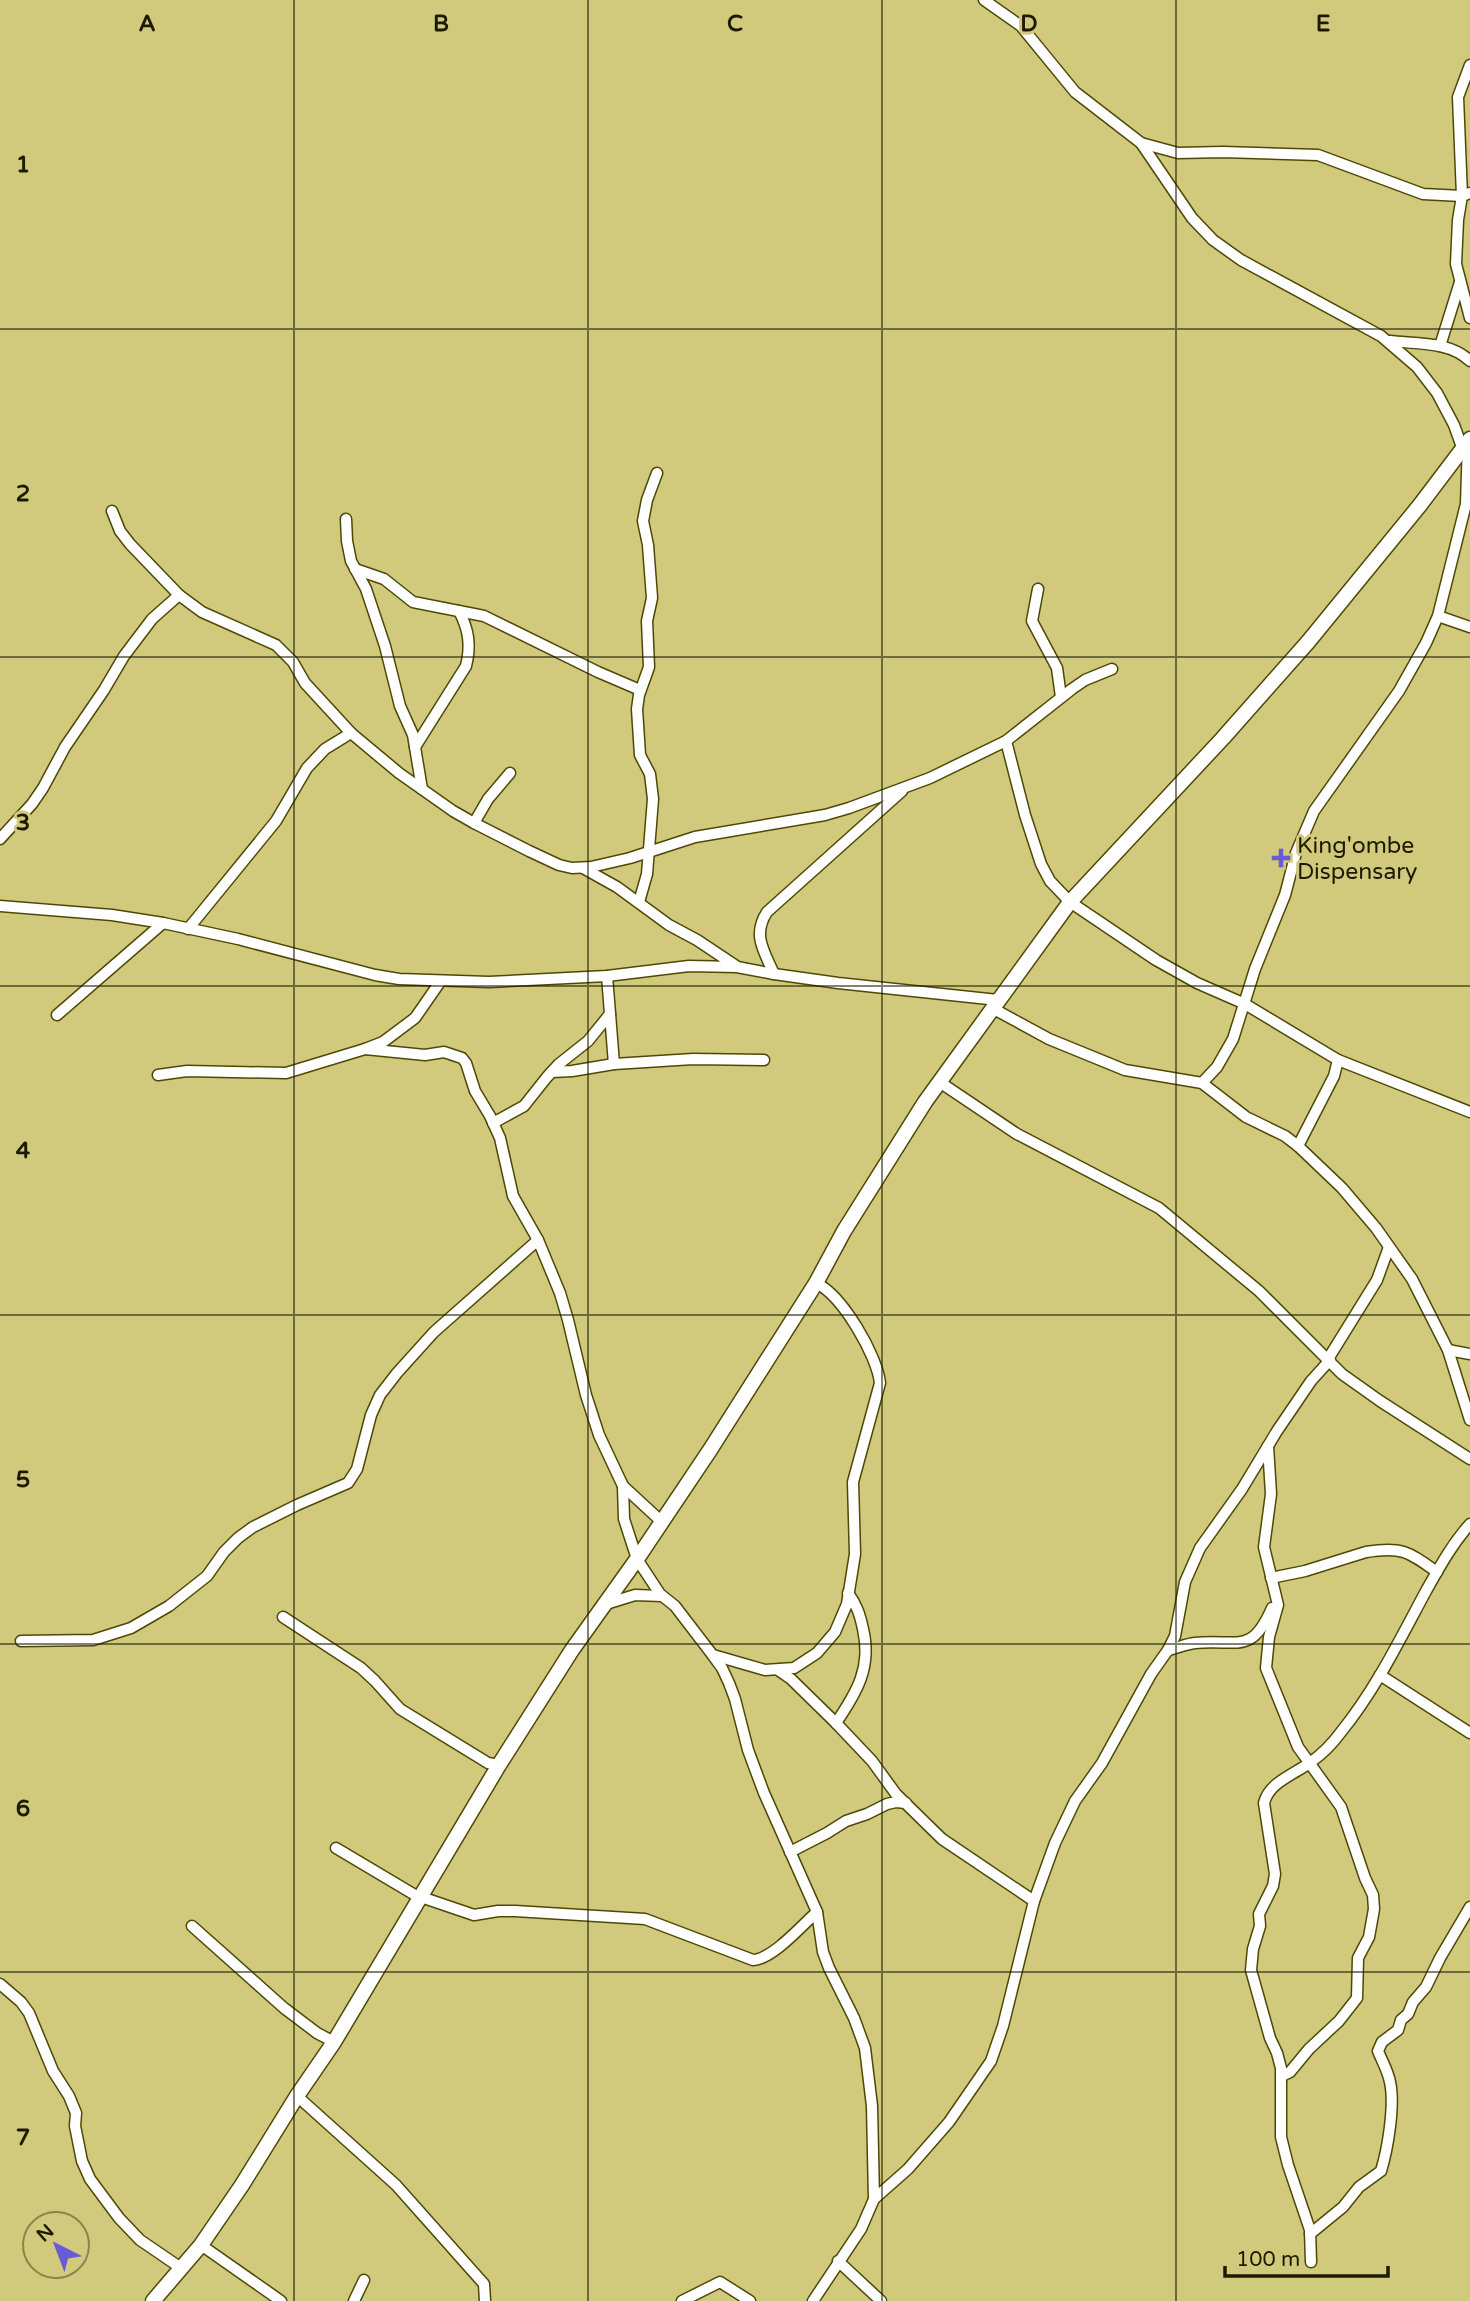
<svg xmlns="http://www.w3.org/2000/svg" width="1470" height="2301" viewBox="0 0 1470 2301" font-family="'Varela Round',sans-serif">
<rect width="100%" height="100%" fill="#d1ca7c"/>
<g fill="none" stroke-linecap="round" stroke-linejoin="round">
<defs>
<g id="minor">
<path d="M984 0 1021 26 1075 92 1141 143 1192 218 1213 240 1241 260 1381 336 1417 367 1437 393 1454 425 1463 450"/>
<path d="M1470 65 1458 97 1462 196 1458 220 1456 264 1470 318"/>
<path d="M1141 143 1178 153 1223 152 1318 155 1423 194 1462 196 1470 193"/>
<path d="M1390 341C1416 344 1450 341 1470 361"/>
<path d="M1440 346 1460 282"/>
<path d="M112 511 120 531 130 544 179 595 202 612 276 645 293 662 305 683 351 733 399 773 453 811 474 823 529 851 559 865 572 868 591 867 630 858 695 837 825 815 849 808 930 778 1006 741 1072 689 1085 680 1112 669"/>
<path d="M346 519 347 541 351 561 366 589 385 646 400 706 413 735 422 789"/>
<path d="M355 569 384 579 413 602 484 616 598 672 640 690"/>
<path d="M1038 589 1032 621 1057 668 1061 697"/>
<path d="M1438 616 1470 627"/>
<path d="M1006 741 1025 815 1041 864 1050 881 1070 902 1156 960 1197 983 1245 1004 1338 1060 1470 1112"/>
<path d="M415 747 466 666C471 646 469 630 459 611"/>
<path d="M474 823 488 799 510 773"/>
<path d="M0 839 32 804 43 788 65 747 104 690 124 656 152 619 179 595"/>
<path d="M583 868 617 887 669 925 697 940 736 966"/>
<path d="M639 902 647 874 653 799 650 774 640 755 637 709 639 695 649 667 647 621 652 598 648 545 643 521 647 500 657 473"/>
<path d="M0 906 112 915 163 923 238 939 375 975 399 979 489 982 607 976 689 966 737 967 774 974 838 983 998 1000"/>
<path d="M188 929 276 821 307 768 325 749 351 733"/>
<path d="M774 974C764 951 752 935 767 912L902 791"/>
<path d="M607 976 614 1064"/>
<path d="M992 1008 1049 1039 1125 1070 1202 1083 1246 1117 1285 1136 1298 1146 1342 1188 1376 1228 1412 1279 1448 1350 1470 1420"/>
<path d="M57 1015 163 923"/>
<path d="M365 1049 425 1055 444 1052 462 1058 466 1063 475 1091 490 1116 500 1138 513 1196 538 1240 560 1293 568 1320 586 1395 599 1435 623 1486 662 1522"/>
<path d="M552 1072 572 1071 614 1064 693 1059 764 1060"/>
<path d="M158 1075 187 1071 286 1073 365 1049 383 1042 415 1018 440 982"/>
<path d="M941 1083 1017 1134 1159 1208 1259 1291 1342 1374 1380 1401 1470 1459"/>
<path d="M1202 1083 1217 1067 1233 1039 1255 969 1285 895 1296 853 1314 811 1399 691 1426 643 1438 616 1466 504 1468 442"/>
<path d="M493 1123 524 1106 547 1077 559 1064 588 1041 610 1014"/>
<path d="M1298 1146 1334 1076 1338 1060"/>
<path d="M1448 1350 1470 1354"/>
<path d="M1328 1359 1377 1280 1389 1247"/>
<path d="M1268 1446 1271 1494 1264 1547 1278 1605 1269 1637 1266 1668 1298 1747 1341 1807 1365 1878 1373 1895 1374 1909 1369 1937 1358 1958 1357 1998 1339 2021 1309 2049 1290 2072 1282 2076"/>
<path d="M623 1486 624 1519 637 1559 660 1594 675 1606 711 1653 722 1668 729 1683 735 1699 748 1750 764 1793 817 1912 823 1952 829 1968 854 2018 865 2048 872 2106 874 2199 861 2229 813 2301"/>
<path d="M1271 1578 1305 1571 1366 1552C1402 1546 1409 1552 1437 1572"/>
<path d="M606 1604 635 1595 662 1596"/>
<path d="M283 1617 361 1668 375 1681 400 1709 488 1763 499 1765"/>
<path d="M21 1641 93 1640 131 1628 169 1606 207 1576 224 1552 238 1538 253 1527 297 1505 348 1483 357 1469 371 1415 380 1395 397 1373 434 1332 538 1240"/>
<path d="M1168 1650C1177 1648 1186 1644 1195 1643 1236 1638 1251 1657 1272 1608"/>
<path d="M713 1655 765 1670 794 1668 817 1653 835 1632 847 1604 855 1554 853 1482 880 1383C877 1355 842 1295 816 1283"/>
<path d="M778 1670 791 1679 836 1723 872 1761 896 1794 942 1839 1034 1901"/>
<path d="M1380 1675 1470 1733"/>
<path d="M836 1723C857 1692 872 1667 863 1629 860 1615 857 1605 848 1593"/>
<path d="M336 1848 420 1898"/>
<path d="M790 1852 827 1833 846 1821 867 1814 887 1804 896 1802 906 1803"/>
<path d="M421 1897 474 1915 498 1911H515L645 1919 753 1960C773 1959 802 1925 817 1912"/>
<path d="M192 1926 284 2008 317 2033 334 2042"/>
<path d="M0 1984 21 2002 29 2013 53 2071 69 2096 76 2113 75 2126 82 2161 90 2179 119 2218 140 2240 181 2268"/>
<path d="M297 2096 396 2185 484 2284 485 2301"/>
<path d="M874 2199 908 2169 949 2122 991 2061 1003 2026 1034 1901 1055 1843 1075 1801 1102 1763 1151 1674 1168 1650 1175 1636 1185 1582 1200 1548 1242 1489 1277 1431 1311 1381 1330 1360"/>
<path d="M1310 2234 1343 2207 1359 2187 1381 2171C1388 2148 1395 2105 1390 2082 1388 2071 1382 2061 1378 2051L1382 2042 1398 2030 1401 2020 1408 2014 1413 2002 1426 1987 1440 1958 1470 1907"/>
<path d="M201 2245 281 2301"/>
<path d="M838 2261 881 2301"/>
<path d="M1311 2262 1310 2230 1288 2165 1281 2137V2068L1277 2053 1270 2038 1251 1970 1253 1949 1260 1926 1259 1914 1273 1886 1275 1874 1264 1803C1269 1782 1295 1774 1311 1762 1322 1754 1333 1743 1341 1732 1376 1689 1400 1639 1426 1591 1439 1568 1452 1544 1470 1524"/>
<path d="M354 2301 364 2280"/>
<path d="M682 2301 720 2282 750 2301"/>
</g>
<path id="tertiary" d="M153 2301 201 2245 242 2185 297 2096 334 2042 499 1765 572 1650 637 1559 710 1450 816 1283 844 1231 925 1102 1070 902 1223 738 1308 642 1420 505 1470 439"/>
</defs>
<use href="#minor" stroke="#4e4806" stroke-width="13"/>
<use href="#tertiary" stroke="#4e4806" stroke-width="17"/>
<use href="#minor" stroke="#fff" stroke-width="10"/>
<use href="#tertiary" stroke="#fff" stroke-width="14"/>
</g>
<path fill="none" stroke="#1e1a00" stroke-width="2" stroke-opacity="0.55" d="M294 0V2301M588 0V2301M882 0V2301M1176 0V2301M0 329H1470M0 657H1470M0 986H1470M0 1315H1470M0 1644H1470M0 1972H1470"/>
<path fill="#685bd4" stroke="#d1ca7c" stroke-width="2.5" d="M1277.5 847.5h7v7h7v7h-7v7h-7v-7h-7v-7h7z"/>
<g text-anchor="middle" stroke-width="6" stroke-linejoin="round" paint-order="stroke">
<g font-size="23" fill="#1e1a00" stroke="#d1ca7c" text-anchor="start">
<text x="1297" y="853">King'ombe<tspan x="1297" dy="26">Dispensary</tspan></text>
</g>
</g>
<g font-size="23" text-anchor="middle" font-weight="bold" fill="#1e1a00" stroke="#d1ca7c" stroke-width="6" stroke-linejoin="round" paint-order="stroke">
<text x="147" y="31">A</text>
<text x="441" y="31">B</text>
<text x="735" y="31">C</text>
<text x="1029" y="31">D</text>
<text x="1323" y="31">E</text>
<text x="23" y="172">1</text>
<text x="23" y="501">2</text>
<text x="23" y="830">3</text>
<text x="23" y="1158">4</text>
<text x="23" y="1487">5</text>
<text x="23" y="1816">6</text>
<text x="23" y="2145">7</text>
</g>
<g transform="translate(56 2245) rotate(318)"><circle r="33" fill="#d1ca7c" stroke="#89844a" stroke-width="2"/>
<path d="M0-5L12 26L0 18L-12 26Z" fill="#685bd4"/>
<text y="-10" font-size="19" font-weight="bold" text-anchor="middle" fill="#1e1a00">N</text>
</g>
<path d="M1225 2266v10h163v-10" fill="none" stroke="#1e1a00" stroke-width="3.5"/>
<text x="1236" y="2266" font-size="21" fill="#1e1a00" stroke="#d1ca7c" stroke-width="5" paint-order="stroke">100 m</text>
</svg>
